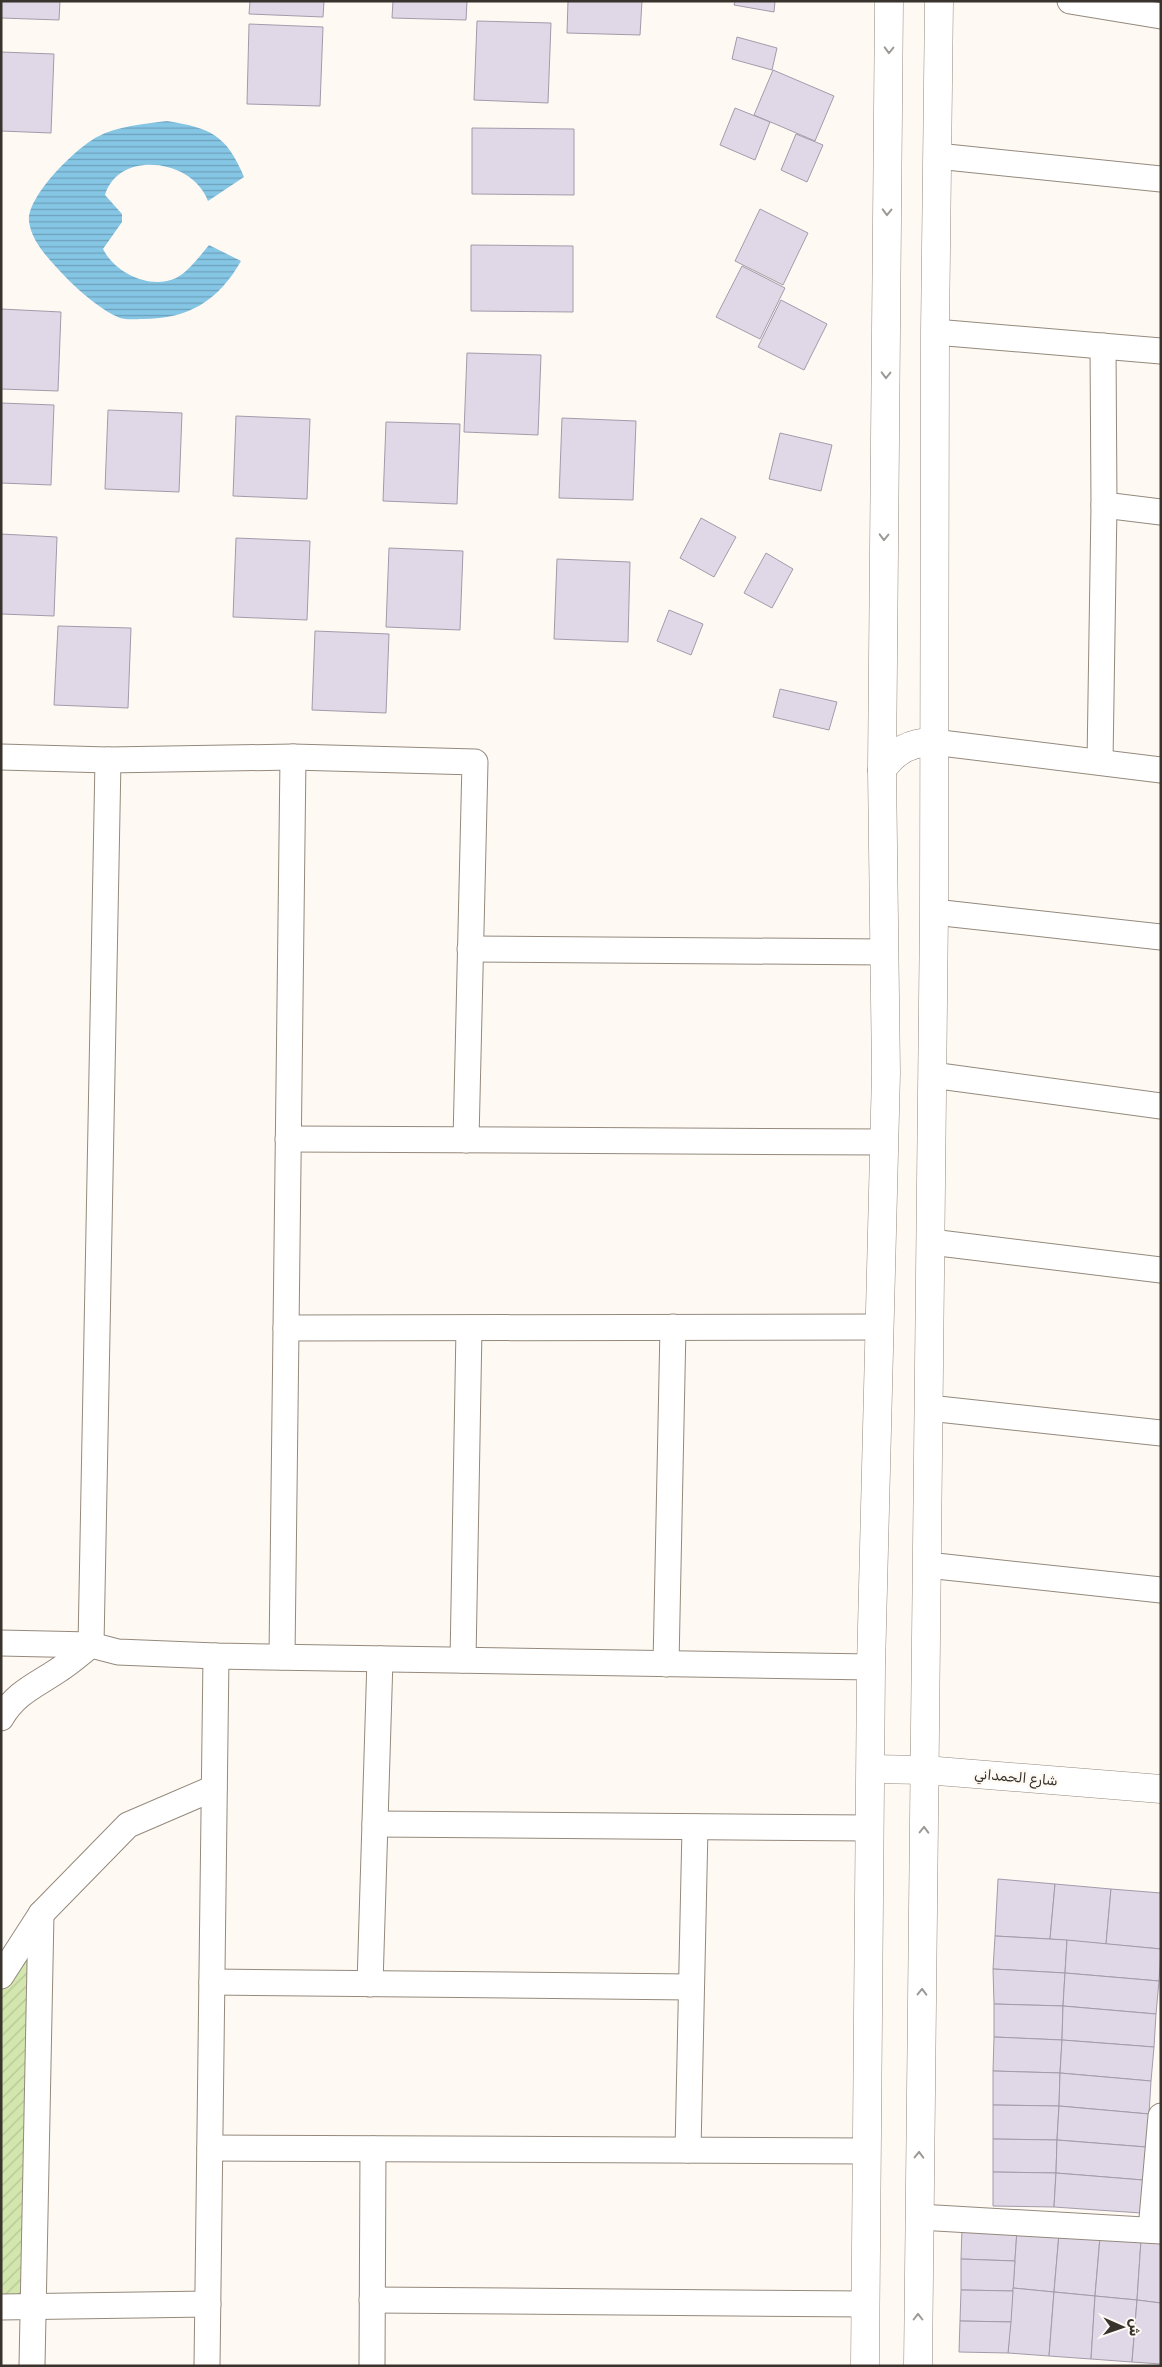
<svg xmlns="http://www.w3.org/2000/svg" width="1162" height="2367" viewBox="0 0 1162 2367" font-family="Rubik,'Noto Sans Arabic',sans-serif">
<defs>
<pattern id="garden-furrows" width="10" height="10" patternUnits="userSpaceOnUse" patternTransform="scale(1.25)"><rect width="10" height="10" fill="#d2e6ad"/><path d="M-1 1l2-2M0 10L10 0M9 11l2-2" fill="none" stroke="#b5c695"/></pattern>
<pattern id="water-rules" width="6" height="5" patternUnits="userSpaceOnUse" patternTransform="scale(1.25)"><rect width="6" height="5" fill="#85c6e5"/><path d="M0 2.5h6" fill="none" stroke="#6ea1ba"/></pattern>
</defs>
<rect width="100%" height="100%" fill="#fff9f4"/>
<path fill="url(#garden-furrows)" d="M35 1935 24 2297 1 2298V1989Z"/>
<path fill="url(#water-rules)" d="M167 121C210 128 226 134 244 177L208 201C193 159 119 149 105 195L122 214V222L103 249C115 273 150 290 176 278 188 272 200 256 209 245L241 261C219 300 189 319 143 319 136 319 126 320 120 318 100 310 72 285 58 269 46 256 31 240 29 221 27 196 76 148 97 137 117 126 144 124 167 121Z"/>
<g fill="#e0d7e7" stroke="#a49baa">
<path d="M1 1H60L59 20 1 18Z"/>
<path d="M250 1H324L323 17 249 14Z"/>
<path d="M393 1H467L466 20 392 18Z"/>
<path d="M568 1H642L640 35 567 33Z"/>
<path d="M735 1H775L774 12 734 5Z"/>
<path d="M477 21 551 23 548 103 474 100Z"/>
<path d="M249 24 323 27 320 106 247 104Z"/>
<path d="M737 37 777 48 772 70 732 59Z"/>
<path d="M1 52 54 54 51 133 1 131Z"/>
<path d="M773 70 834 96 815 141 754 115Z"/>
<path d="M735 108 770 122 755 160 720 145Z"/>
<path d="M472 128 574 129V195L472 194Z"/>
<path d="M796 134 823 145 807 182 781 170Z"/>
<path d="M760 209 808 233 783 285 735 261Z"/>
<path d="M471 245 573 246V312L471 311Z"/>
<path d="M742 266 785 288 760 339 716 317Z"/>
<path d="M781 300 827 324 804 370 758 347Z"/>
<path d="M1 309 61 312 58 391 1 389Z"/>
<path d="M467 353 541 355 538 435 464 432Z"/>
<path d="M1 403 54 405 51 485 1 483Z"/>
<path d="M108 410 182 413 179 492 105 489Z"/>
<path d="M236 416 310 419 307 499 233 496Z"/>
<path d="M562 418 636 421 633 500 559 498Z"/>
<path d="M386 422 460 424 457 504 383 501Z"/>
<path d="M780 433 832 445 821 491 769 479Z"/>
<path d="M701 518 736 537 714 577 680 558Z"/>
<path d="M1 534 57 537 54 616 1 614Z"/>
<path d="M236 538 310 541 307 620 233 617Z"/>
<path d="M389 548 463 551 460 630 386 627Z"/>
<path d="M766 553 793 569 772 608 744 593Z"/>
<path d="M557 559 630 562 628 642 554 639Z"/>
<path d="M669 610 703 624 691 655 657 641Z"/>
<path d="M58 626 131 628 128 708 54 705Z"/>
<path d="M315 631 389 634 386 713 312 710Z"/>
<path d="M780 689 837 702 829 730 773 717Z"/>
<path d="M998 1879 1055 1884 1050 1939 995 1936Z"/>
<path d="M1055 1884 1111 1889 1106 1944 1050 1939Z"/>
<path d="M1111 1889 1161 1893V1949L1106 1944Z"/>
<path d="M995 1936 1067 1940 1065 1973 993 1969Z"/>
<path d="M1067 1940 1161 1949 1159 1981 1065 1973Z"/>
<path d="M993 1969 1065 1973 1063 2006 994 2004Z"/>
<path d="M1065 1973 1159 1981 1156 2014 1063 2006Z"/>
<path d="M994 2004 1063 2006 1062 2040 994 2037Z"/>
<path d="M1063 2006 1156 2014 1154 2047 1062 2040Z"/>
<path d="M994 2037 1062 2040 1060 2073 993 2071Z"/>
<path d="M1062 2040 1154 2047 1151 2081 1060 2073Z"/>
<path d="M993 2071 1060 2073 1059 2106 993 2105Z"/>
<path d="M1060 2073 1151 2081 1149 2114 1059 2106Z"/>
<path d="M993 2105 1059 2106 1057 2140 993 2139Z"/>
<path d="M1059 2106 1149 2114 1146 2147 1057 2140Z"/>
<path d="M993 2139 1057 2140 1056 2173 993 2172Z"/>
<path d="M1057 2140 1146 2147 1143 2180 1056 2173Z"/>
<path d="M993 2172 1056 2173 1054 2207 993 2206Z"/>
<path d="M1056 2173 1143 2180 1141 2213 1054 2207Z"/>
<path d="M962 2227 1017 2230 1015 2261 961 2259Z"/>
<path d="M1017 2230 1059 2234 1054 2292 1013 2288Z"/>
<path d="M1059 2234 1100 2237 1095 2296 1054 2292Z"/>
<path d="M1100 2237 1141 2240 1137 2300 1095 2296Z"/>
<path d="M1141 2240 1161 2241V2303L1137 2300Z"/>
<path d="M961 2259 1015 2261 1013 2291 961 2290Z"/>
<path d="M1013 2288 1054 2292 1049 2356 1008 2353Z"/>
<path d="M961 2290 1013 2291 1011 2322 960 2321Z"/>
<path d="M1054 2292 1095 2296 1091 2359 1049 2356Z"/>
<path d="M1095 2296 1137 2300 1132 2362 1091 2359Z"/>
<path d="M1137 2300 1161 2303V2364L1132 2362Z"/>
<path d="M960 2321 1011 2322 1008 2353 959 2352Z"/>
</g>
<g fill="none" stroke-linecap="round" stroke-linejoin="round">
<defs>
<g id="street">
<path d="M1070 1 1161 16"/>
<path d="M937 156 1161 179"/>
<path d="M935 332 1161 351"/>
<path d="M1104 505 1161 512"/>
<path d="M933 742 1161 770"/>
<path d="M1 757 108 760 293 757 475 762 466 1140"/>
<path d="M1100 762 1104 505 1103 346"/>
<path d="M934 912 1161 937"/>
<path d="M470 949 884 952"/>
<path d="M932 1075 1161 1106"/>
<path d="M288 1139 884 1142"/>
<path d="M931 1242 1161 1270"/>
<path d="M286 1328 880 1327"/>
<path d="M929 1408 1161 1433"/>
<path d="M927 1565 1161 1590"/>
<path d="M1 1643 91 1645 108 760"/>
<path d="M282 1657 293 757"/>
<path d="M463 1660 469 1328"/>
<path d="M666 1664 673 1327"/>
<path d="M1 1718C16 1692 37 1685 60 1669 71 1662 81 1653 91 1645L118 1652 216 1656 871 1667"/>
<path d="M375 1824 870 1828"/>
<path d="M1 1976 41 1914 128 1825 214 1788"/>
<path d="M212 1982 691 1987"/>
<path d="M370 1984 380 1659"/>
<path d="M210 2148 867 2151"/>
<path d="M688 2150 695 1827"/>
<path d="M919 2217 1161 2231"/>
<path d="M1151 2230 1161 2116"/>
<path d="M372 2300 866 2304"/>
<path d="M1 2307 208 2304"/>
<path d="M32 2366 41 1914"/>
<path d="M207 2366 216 1656"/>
<path d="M372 2366 373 2149"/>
</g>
<g id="secondary">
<path d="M882 770C894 751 911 742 933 742"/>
<path d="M871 1769 925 1770 1161 1789"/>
<path d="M865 2366 871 1667 886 1073 882 770 889 1"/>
<path d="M918 2366 934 912 935 332 939 1"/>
</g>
</defs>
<use href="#street" stroke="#94897c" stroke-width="27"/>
<use href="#secondary" stroke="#94897c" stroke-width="29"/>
<use href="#street" stroke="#fff" stroke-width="25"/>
<use href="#secondary" stroke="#fff" stroke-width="28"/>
</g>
<defs><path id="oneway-chevron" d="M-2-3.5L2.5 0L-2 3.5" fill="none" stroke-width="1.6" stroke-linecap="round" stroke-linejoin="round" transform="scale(1.25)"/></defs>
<g stroke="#9c9996">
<use href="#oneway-chevron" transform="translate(889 50) rotate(91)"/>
<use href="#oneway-chevron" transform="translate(887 212) rotate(91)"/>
<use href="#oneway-chevron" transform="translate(886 375) rotate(91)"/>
<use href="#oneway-chevron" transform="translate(884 537) rotate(91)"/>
<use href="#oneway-chevron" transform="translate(924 1830) rotate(-89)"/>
<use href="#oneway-chevron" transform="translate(922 1992) rotate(-89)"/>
<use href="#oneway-chevron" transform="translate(919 2155) rotate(-89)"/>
<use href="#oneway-chevron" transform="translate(918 2317) rotate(-90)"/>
</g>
<g text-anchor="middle" stroke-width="5" stroke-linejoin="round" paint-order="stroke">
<g font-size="14" fill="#38332d" stroke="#fff9f4">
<text transform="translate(1016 1777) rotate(5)" y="5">شارع الحمداني</text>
</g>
</g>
<rect width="1162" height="2367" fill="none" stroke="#38332d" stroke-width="5"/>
<g transform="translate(1122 2327) rotate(92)" stroke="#fff9f4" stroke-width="4" paint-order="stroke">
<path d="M0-4L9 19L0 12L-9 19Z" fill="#38332d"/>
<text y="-8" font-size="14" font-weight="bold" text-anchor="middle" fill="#38332d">ش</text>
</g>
</svg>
